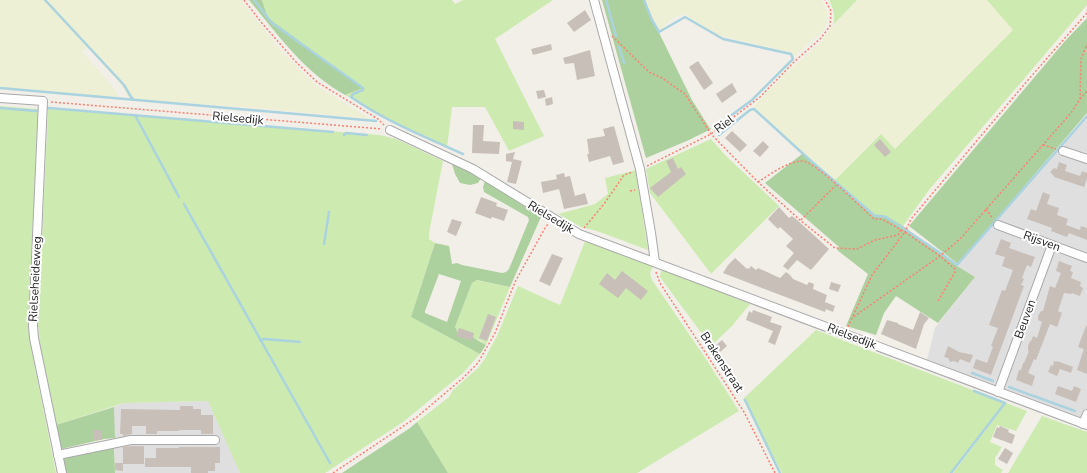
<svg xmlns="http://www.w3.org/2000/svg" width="1087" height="473" viewBox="0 0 1087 473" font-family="'Nunito Sans',sans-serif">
<rect width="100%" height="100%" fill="#f2efe9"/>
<g fill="#e0dfdf">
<path d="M1087 116V420L927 360 935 328 975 277 957 266Z"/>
<path d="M209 401 240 473H115L114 407 124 403Z"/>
</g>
<g fill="#eef0d5">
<path d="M0 0H241L278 47 311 81 322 89 371 119 255 108 128 99 124 89 116 79 87 47 82 52 97 68 115 90 120 98 0 89Z"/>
<path d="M643 0H821L828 13V19L826 27 819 35 792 58 791 55 787 52 717 35 684 14 675 17 669 21 659 32Z"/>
<path d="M857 0H987L1014 30 895 149 880 134 834 181 802 154 754 106 787 72 821 42 833 25Z"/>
</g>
<g fill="#cdebb0">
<path d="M262 0H452L455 4 463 0H553L495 39 544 136 509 151 485 107H452L447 148 414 133 345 95 362 88 268 18Z"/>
<path d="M829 0H857L833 25C836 16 833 8 829 0Z"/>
<path d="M987 0H1087V5L929 190 903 226 886 216 873 214 834 181 881 134 895 149 1013 30Z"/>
<path d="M0 106 38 109 28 327 34 363 56 473H0Z"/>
<path d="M48 109 380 135 396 139 443 161 429 233V239L435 243 411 317 480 354 463 373 403 422 325 473H240L208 401 124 403 56 425 40 344 38 325Z"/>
<path d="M711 139 725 155 779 206 711 274 650 193 646 169Z"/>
<path d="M636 170 648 250 597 231 581 227 558 214 595 204 608 194 605 178Z"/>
<path d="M586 239 653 266 650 273 652 280 706 359 739 411 637 473H448L417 422 449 397 453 390 478 368 484 360 497 336 518 286 560 305Z"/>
<path d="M664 270 750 304 732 326 711 346 660 277 661 271Z"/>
<path d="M476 280 510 287 486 345 480 340 459 335 455 327 472 283Z"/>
<path d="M816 330 1027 411 1016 431 997 425 990 442 1002 447 995 458V465L1003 470 1001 473H953L1006 403 951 473H782L743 399Z"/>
<path d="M1042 416 1087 432V473H1008Z"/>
</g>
<g fill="#add19e" fill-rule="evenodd">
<path d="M249 0H262L268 18 363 88 345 95C305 73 278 35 249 0Z"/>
<path d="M602 0H643L692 100 709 127 711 129 689 140 646 158Z"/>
<path d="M1087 18V113L958 264 909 226 1065 41Z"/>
<path d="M802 154 873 214 886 216 903 226 957 266 975 277 938 323 896 296 884 313 876 335 846 326 868 274 837 250 839 247 765 183Z"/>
<path d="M452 164 481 178 478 183 470 185 460 183 455 174Z"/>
<path d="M485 181 541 217 510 287 477 280 472 283 455 327 459 335 472 337 486 345 480 354 411 317 435 243 449 246 452 264 457 263 462 265 502 273 506 272 509 269 529 220 528 217 484 192 483 187ZM439 274 461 281 447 322 425 313V311Z"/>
<path d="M114 407 115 438 104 439 61 449 56 425Z"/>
<path d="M417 422 448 473H342L410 428Z"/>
<path d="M114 447 115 473H66L63 457Z"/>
</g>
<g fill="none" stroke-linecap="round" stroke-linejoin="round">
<g stroke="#aad3df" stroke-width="2.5">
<path d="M45 0 124 85 131 97 133 99"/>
<path d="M254 0 272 23 363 88V90L353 94 351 97C385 121 425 137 463 154"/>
<path d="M606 0 616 36"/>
<path d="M644 0 652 20 659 32 685 17 723 39 791 54 793 59 752 100 729 117"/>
<path d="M619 47 624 63"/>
<path d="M0 88 376 121"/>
<path d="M0 108 36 111 49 108 333 132"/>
<path d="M135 115 179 197"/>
<path d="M344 135 346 133 367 135"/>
<path d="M719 135 750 110 754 109 811 161 875 216H880L886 217 942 254"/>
<path d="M184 204 330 463"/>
<path d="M324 244 329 212"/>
<path d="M943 255 957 265 1087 116"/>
<path d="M260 340 265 339 300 342"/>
<path d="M972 373 993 381"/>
<path d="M1009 387 1075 411"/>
<path d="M745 400 780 473"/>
<path d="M951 473 1005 403 974 391"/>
</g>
</g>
<g fill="#c7bfb8">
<path d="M585 10 591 20 574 32 567 23Z"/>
<path d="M551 44 552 50 533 55 531 49Z"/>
<path d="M590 50 595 76 577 80 574 63 565 64 563 58Z"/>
<path d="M698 61 713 83 704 90 689 67Z"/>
<path d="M732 83 737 92 722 103 716 94Z"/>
<path d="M544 90 546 97 538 99 536 91Z"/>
<path d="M552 97 553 104 546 106 545 99Z"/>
<path d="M513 121 524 122V130L513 129Z"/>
<path d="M473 125H484L483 141 500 142 499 154 472 153Z"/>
<path d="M614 126 624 162 613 165 610 156 589 162 587 154H589L587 139 605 136 603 129Z"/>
<path d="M732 131 747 145 740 152 725 138Z"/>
<path d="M880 139 891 152 885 157 874 145Z"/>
<path d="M763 141 769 147 760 157 753 151Z"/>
<path d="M515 152 513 159 522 161 516 184 507 182 512 162 506 161V154Z"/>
<path d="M673 158 678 169 681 167 686 174 658 197 650 188 671 172 666 161Z"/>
<path d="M1059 162 1067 165 1065 171 1080 176 1082 171 1087 173V178L1084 187 1054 177V176L1050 172 1054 168 1057 169Z"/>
<path d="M564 173 565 177 570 176 575 196 585 193 588 204 564 209 559 189 543 193 541 182 557 179 556 175Z"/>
<path d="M1043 192 1050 195 1047 204 1059 208 1057 215 1068 219 1066 225 1080 230 1081 226 1087 228V240L1069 233 1067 237 1051 231 1052 228 1027 219 1031 209 1036 211Z"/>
<path d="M481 197 497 203 496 206 508 210 504 221 492 217 491 219 475 213Z"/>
<path d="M779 207 789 218 792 216 796 219 829 249 811 270 797 260 788 270 783 266 794 253 786 246 793 239 780 227 778 229 768 219Z"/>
<path d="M452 219 462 222 456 236 447 232Z"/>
<path d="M1001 239 1011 243 1009 248 1035 257 1031 267 1027 265 1022 278 1024 279 1021 285 1024 286 991 375 973 368 976 359 987 363 993 347 991 346 998 328 989 325 1002 290 1005 291 1013 270 1002 266 1005 257 995 254Z"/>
<path d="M552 254 563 258 550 286 539 281Z"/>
<path d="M735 258 747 269 748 268 749 269 751 266 756 270 758 268 780 278 786 272 790 275 793 279 807 285 809 282 814 284 813 289 827 295 825 302 835 306 833 312 826 309 825 312 723 273 728 265Z"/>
<path d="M1059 261 1072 266 1070 271 1073 272 1071 278 1081 282 1080 286 1083 288 1080 296 1072 293 1071 294 1064 293 1058 311 1062 313 1057 327 1050 324 1036 360 1034 359 1028 373 1035 376 1032 386 1016 380 1019 370H1021L1023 363H1024L1029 351H1028V346L1030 341H1031L1033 336 1037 338 1042 322 1038 320V316L1041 311H1043L1050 286 1055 288 1061 273 1056 271Z"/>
<path d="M622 271 648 291 641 300 626 288 618 298 599 284 607 273 615 280Z"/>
<path d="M831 282 841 285 838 292 829 289Z"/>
<path d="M753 310 772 317 770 322 782 326 775 345 768 342 773 331 746 320 749 311 752 313Z"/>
<path d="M920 312 929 318 924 324 916 349 881 334 887 320 898 323V324L913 330Z"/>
<path d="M488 314 496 317 487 341 479 338Z"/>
<path d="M1086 326H1087V374L1077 370 1084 349 1078 347Z"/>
<path d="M459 328 474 333 472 341 456 336Z"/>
<path d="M722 340 727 346 719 353 714 347Z"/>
<path d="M948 346 959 352 973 355 970 363 960 359 958 363 954 361 950 362 948 358 944 357Z"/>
<path d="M1054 361 1057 362V361L1073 367 1071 373 1060 369 1057 376 1048 372 1051 365 1053 366Z"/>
<path d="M1058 386 1072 391 1074 386 1081 389 1076 402 1055 394Z"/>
<path d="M180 406H193V409H201V415H213V434H201V430H179V431H157V434H146V426H132V434L123 436V434H120L121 409 180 410Z"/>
<path d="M1000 426 1009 430 1008 432 1015 435 1012 444 993 437 997 427 999 428Z"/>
<rect x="93" y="430" width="9" height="10"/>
<path d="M132 446H144V464H123V471L115 470V463H123V447Z"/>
<path d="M179 447H220V463H215V471H208V473H191V467H145V458H156V448H179Z"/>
<path d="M1005 448 1013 453 1007 464 998 459Z"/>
</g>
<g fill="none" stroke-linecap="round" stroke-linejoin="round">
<defs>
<g id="minor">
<path d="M594 0 640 169 651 233 655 262"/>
<path d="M0 98 43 101 33 326 34 338 62 473"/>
<path d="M390 130 473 169 579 234 1087 425"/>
<path d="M1063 151 1087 159"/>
<path d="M998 225 1087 258"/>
<path d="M998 392 1052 245"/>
<path d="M1083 424 1087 414"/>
<path d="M58 455 131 440H215"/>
</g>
</defs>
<use href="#minor" stroke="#a9a9a9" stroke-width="10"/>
<g stroke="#fa8072" stroke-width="1.5" stroke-dasharray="2 2" stroke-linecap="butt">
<path d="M244 0 261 22 295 61 317 82 378 119 384 125"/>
<path d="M612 36 649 72 662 78 685 94 711 134 758 182 801 221 835 248 857 249 875 240 898 235 901 230"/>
<path d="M1080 99 1087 91"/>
<path d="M51 102 382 129"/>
<path d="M1043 145 1056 149"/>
<path d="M647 166 711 134 760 97 795 61 821 38 830 26 831 11 825 0"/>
<path d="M758 182C771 174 786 162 802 161 815 161 862 208 874 219H882L905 232 911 219 1028 80 1087 13"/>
<path d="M630 191 635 190"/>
<path d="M986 209 993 219"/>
<path d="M801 220 836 185"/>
<path d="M584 228 604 204 624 175 633 172"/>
<path d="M656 272 660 283 744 412 775 473"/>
<path d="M853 316 872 275 905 232 940 256 955 269V272L938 301"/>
<path d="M848 327 852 318 940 256 960 239 1071 113 1080 99 1081 59 1087 44"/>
<path d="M333 473 417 417 463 378 478 363 495 333 515 282 545 228 548 224"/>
</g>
<use href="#minor" stroke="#fff" stroke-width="8"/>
</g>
<g text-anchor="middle" stroke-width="4" stroke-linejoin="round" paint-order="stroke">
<g font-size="12" fill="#222" stroke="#fff">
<text transform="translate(238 118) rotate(5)" y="4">Rielsedijk</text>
<text transform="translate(724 124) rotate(-37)" y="4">Riel</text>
<text transform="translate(551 217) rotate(31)" y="4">Rielsedijk</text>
<text transform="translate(1042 241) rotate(20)" y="4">Rijsven</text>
<text transform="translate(35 279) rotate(-87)" y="4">Rielseheideweg</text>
<text transform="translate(1025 319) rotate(-70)" y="4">Beuven</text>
<text transform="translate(852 336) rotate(21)" y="4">Rielsedijk</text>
<text transform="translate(722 362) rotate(57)" y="4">Brakenstraat</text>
</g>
</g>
</svg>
